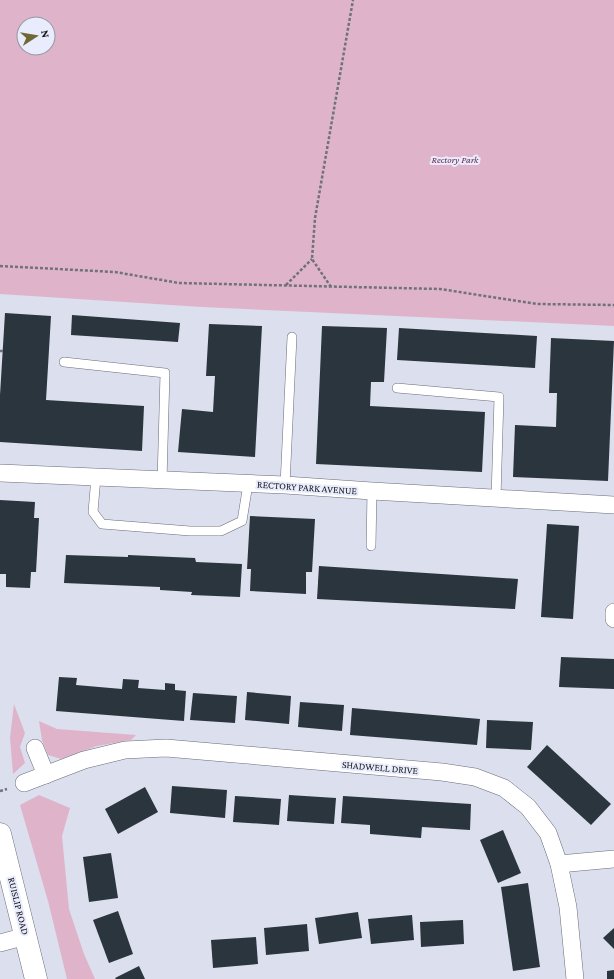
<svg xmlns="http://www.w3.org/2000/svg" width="614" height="979" viewBox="0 0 614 979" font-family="'Crimson Pro',serif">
<rect width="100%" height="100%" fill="#dcdfee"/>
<g fill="#dfb4cb" fill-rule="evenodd">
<path d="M0 0H614V326L202 307 0 294ZM24 24H48V48H24Z"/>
<path d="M14 704 25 733 20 747 25 763 13 774 10 738Z"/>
<path d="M39 721 57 729 136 735 131 740 97 746 61 759 48 755 42 740Z"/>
<path d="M39 795 70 808 62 836 69 909 84 954 95 979H67L48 901 20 805Z"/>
</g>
<g fill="#2a353d">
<path d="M5 313 51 316 46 400 144 406 142 451 0 442V395Z"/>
<path d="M72 315 180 323 178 342 71 335Z"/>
<path d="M209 324 262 326 255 457 178 452 182 409 213 412 215 376H206Z"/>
<path d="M322 326 387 328 384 382H371L370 406 485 412 482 472 316 464Z"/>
<path d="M399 328 537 336 535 368 397 360Z"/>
<path d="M551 338 614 341 608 481 513 477 515 425 556 427 557 393H549Z"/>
<path d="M0 500 35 502 34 518H39L36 572H31L30 588 6 587V574H0Z"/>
<path d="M250 516 315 519 312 572H306V594L250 591 251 569H247Z"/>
<path d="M547 524 579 526 573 619 541 617Z"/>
<path d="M66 555 128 557V555L195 558 196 562 242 564 240 597 191 595 192 592 160 590V587L64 583Z"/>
<path d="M319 566 518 579 515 609 317 599Z"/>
<path d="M561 657 614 659V689L559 687Z"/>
<path d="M59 677 77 678 76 685 122 689 123 679 139 680 138 688 165 690V683L175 684V690L186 691 184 721 56 711Z"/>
<path d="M247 692 291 696 289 724 245 720Z"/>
<path d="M193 693 237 696 235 723 190 720Z"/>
<path d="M300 702 344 705 342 731 298 727Z"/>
<path d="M352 708 480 719 477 745 350 735Z"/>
<path d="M487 720 533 722 531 750 486 748Z"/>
<path d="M547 745 611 804 591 825 527 767Z"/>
<path d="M172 786 227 790 225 818 170 813Z"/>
<path d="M145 787 158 812 118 834 105 809Z"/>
<path d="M289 795 336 798 334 824 287 821Z"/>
<path d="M235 796 281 799 279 825 233 822Z"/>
<path d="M343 796 471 804 470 830 422 827 421 838 370 834V825L341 823Z"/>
<path d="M503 830 521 873 498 883 480 840Z"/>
<path d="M111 853 118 898 89 902 83 857Z"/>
<path d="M528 883 540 967 513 971 501 887Z"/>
<path d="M118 911 133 954 109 963 93 920Z"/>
<path d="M358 912 362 938 319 944 315 918Z"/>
<path d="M412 915 414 940 371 944 368 919Z"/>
<path d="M463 920 464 944 421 947 420 922Z"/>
<path d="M307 924 309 951 266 955 264 928Z"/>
<path d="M614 928V949L603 938Z"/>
<path d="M256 937 258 964 213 968 211 940Z"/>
<path d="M139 966 145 979H116L115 978Z"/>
<path d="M614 970V979H607V971Z"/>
</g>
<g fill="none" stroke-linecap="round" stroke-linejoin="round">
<defs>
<g id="lane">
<path d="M64 362 165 373 162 481"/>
<path d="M397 388 499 397 496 498"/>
<path d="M96 477 93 512 102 524 190 531H221L242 521 248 484"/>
<path d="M285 485 292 337"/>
<path d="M371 546 372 491"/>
</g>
<g id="street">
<path d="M0 473 285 485 372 491 614 505"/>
<path d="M614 612V619"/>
<path d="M35 748 46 775"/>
<path d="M24 783 84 760 125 750 166 748 442 772 475 777 504 788 528 807 548 833 559 864 568 907 575 979"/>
<path d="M559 864 614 859"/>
<path d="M0 943 26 936"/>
</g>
<path id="secondary" d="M0 834 36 979"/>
</defs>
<use href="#lane" stroke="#696c79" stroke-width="10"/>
<use href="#street" stroke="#696c79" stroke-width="18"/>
<use href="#secondary" stroke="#696c79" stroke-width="23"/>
<g stroke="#6f717b" stroke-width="2.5" stroke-dasharray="3 2" stroke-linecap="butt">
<path d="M0 266 115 272 179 283 440 289 537 304 614 305"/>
<path d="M286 285 312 259"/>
<path d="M331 287 312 259 315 218 353 0"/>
<path d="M0 351H3"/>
<path d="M0 791 7 789"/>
</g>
<use href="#lane" stroke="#fff" stroke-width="9"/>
<use href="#street" stroke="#fff" stroke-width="17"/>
<use href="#secondary" stroke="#fff" stroke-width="22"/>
</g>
<g text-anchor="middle" stroke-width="4" stroke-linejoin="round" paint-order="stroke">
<g font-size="10" font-style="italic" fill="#6b2651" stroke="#e9ecfc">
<text x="455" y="163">Rectory Park</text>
</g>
<g font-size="10" fill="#14151a" stroke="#e9ecfc">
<text transform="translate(307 487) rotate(4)" y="4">RECTORY PARK AVENUE</text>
<text transform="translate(380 767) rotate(5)" y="4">SHADWELL DRIVE</text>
<text transform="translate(19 906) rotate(76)" y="4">RUISLIP ROAD</text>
</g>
</g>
<g transform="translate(36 36) rotate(78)"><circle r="19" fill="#e9ecfc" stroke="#9496a2"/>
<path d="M0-3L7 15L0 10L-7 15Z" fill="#6f6834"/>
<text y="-6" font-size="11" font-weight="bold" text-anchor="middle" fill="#14151a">N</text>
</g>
</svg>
